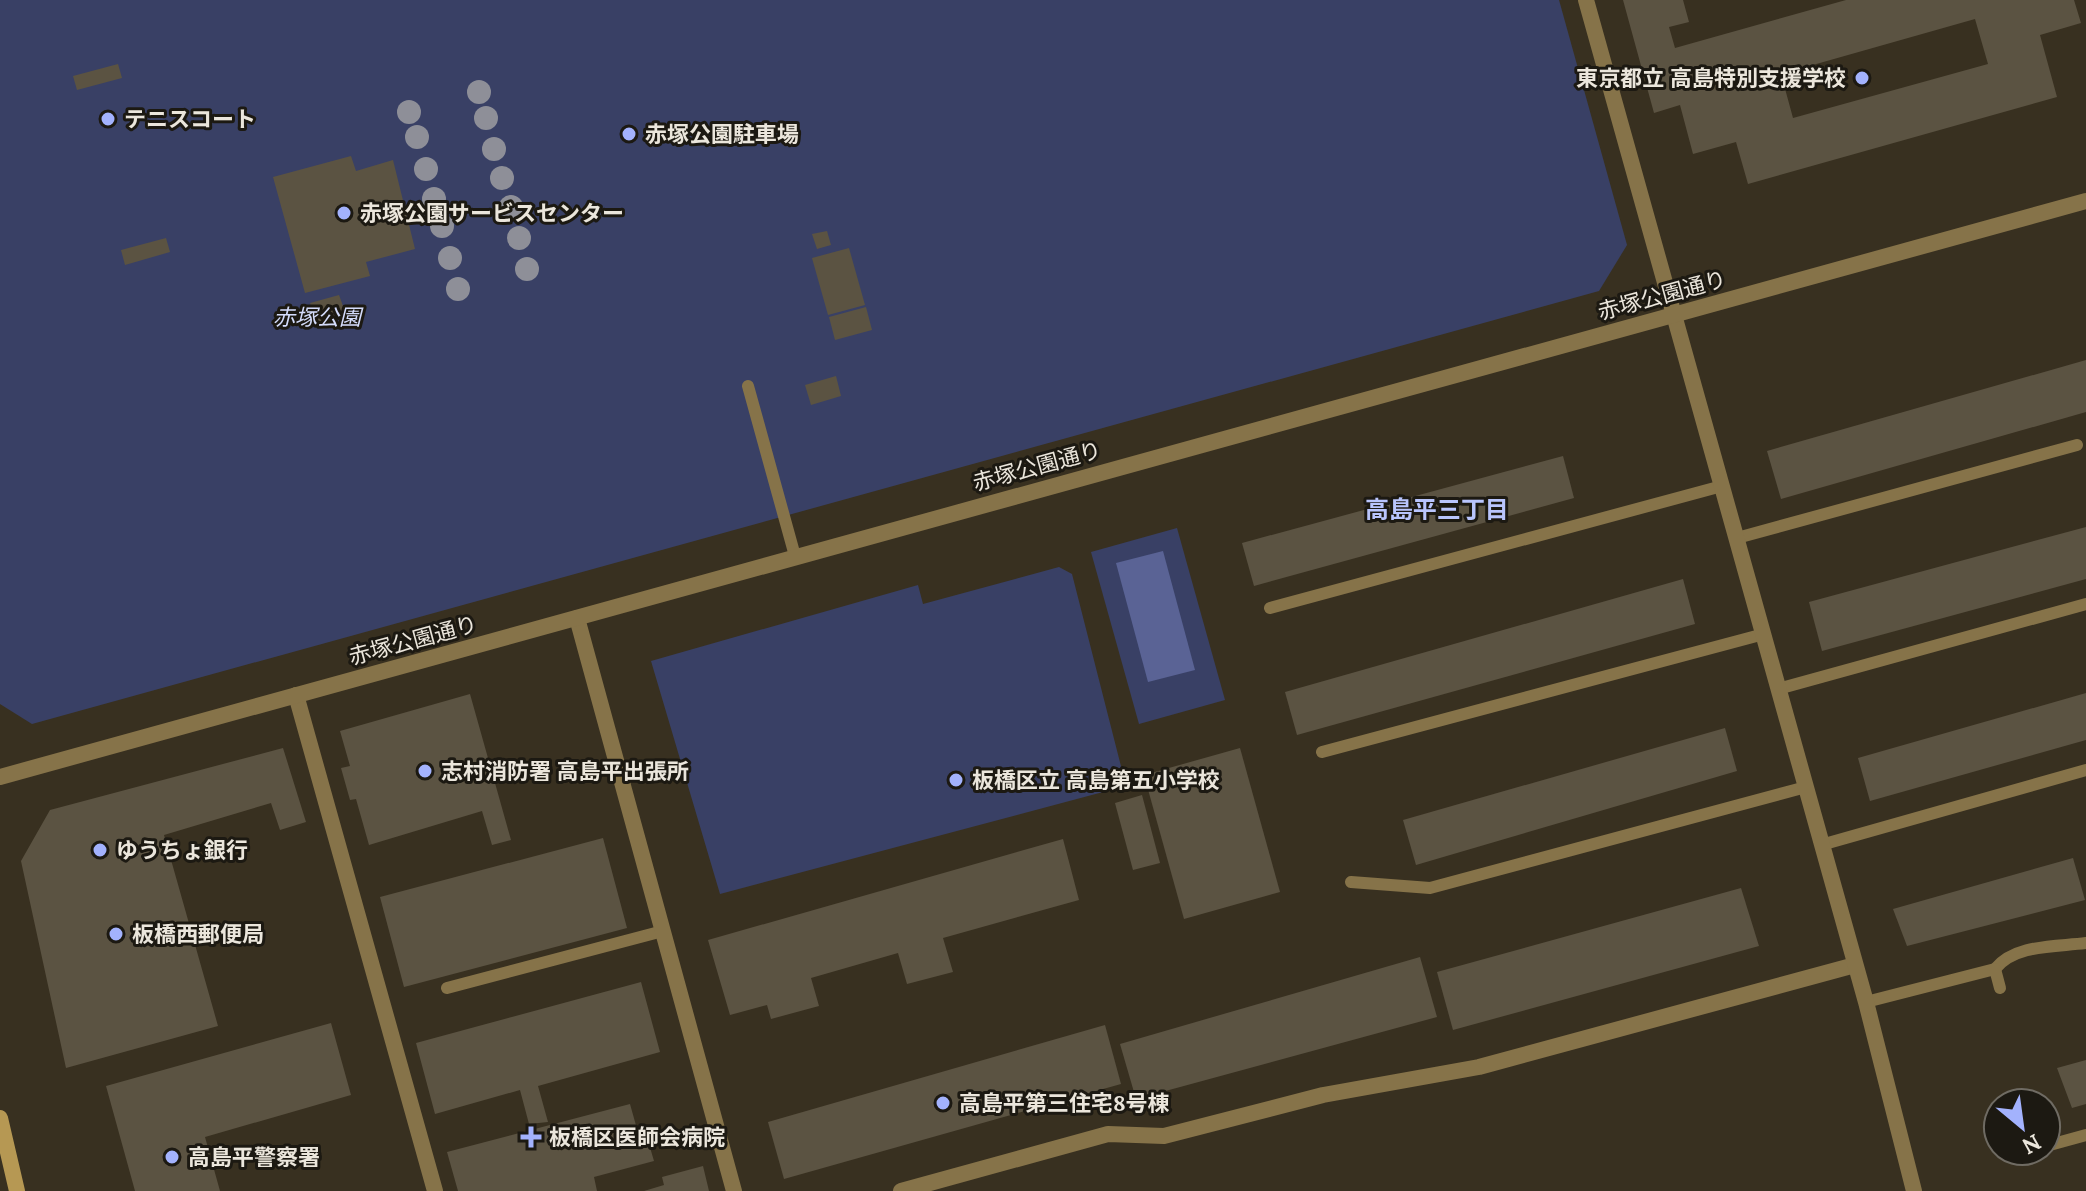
<svg xmlns="http://www.w3.org/2000/svg" width="2086" height="1191" viewBox="0 0 2086 1191" font-family="Lora,'Noto Sans JP',serif">
<rect width="100%" height="100%" fill="#383020"/>
<g fill="#394065">
<path d="M0 0H1559L1627 245 1599 291 32 724 0 704Z"/>
<path d="M1177 528 1225 700 1139 724 1091 552Z"/>
<path d="M1059 567 1072 574 1124 778 1118 788 720 894 651 661 918 585 923 604Z"/>
</g>
<path fill="#5a6395" d="M1163 551 1195 670 1148 682 1116 563Z"/>
<g fill="#5b5342" fill-rule="evenodd">
<path d="M1623 0H1683L1689 22 1669 27 1675 48 1846 0H2074L2081 23 2040 35 2057 97 1748 184 1736 142 1693 154 1680 105 1654 113ZM1975 19 1988 64 1793 118 1781 74Z"/>
<path d="M118 64 122 78 77 90 73 76Z"/>
<path d="M351 156 356 171 393 160 415 249 366 262 370 276 305 293 273 177Z"/>
<path d="M827 231 831 245 817 249 812 234Z"/>
<path d="M166 238 170 252 125 265 121 250Z"/>
<path d="M849 248 865 305 828 315 812 258Z"/>
<path d="M339 295 347 317 318 325 310 303Z"/>
<path d="M866 307 872 330 835 340 829 317Z"/>
<path d="M2086 360V412L1781 499 1767 451Z"/>
<path d="M836 376 841 396 811 405 805 385Z"/>
<path d="M1563 456 1574 498 1254 586 1242 543Z"/>
<path d="M2086 527V579L1822 651 1809 602Z"/>
<path d="M1683 579 1695 624 1297 735 1285 692Z"/>
<path d="M2086 693V740L1870 801 1858 758Z"/>
<path d="M470 694 511 840 492 845 482 811 369 845 356 799 350 800 341 768 350 766 340 731Z"/>
<path d="M1725 728 1737 771 1416 865 1403 820Z"/>
<path d="M283 748 306 822 280 830 271 803 164 835 218 1026 66 1068 21 861 50 810Z"/>
<path d="M1240 748 1280 892 1184 919 1144 775Z"/>
<path d="M1142 795 1160 863 1133 870 1115 803Z"/>
<path d="M603 838 627 928 404 987 380 897Z"/>
<path d="M1063 839 1079 900 943 938 953 972 907 984 898 953 811 978 819 1006 771 1019 767 1005 730 1015 708 940Z"/>
<path d="M2073 858 2085 900 1907 946 1893 909Z"/>
<path d="M1741 888 1759 946 1453 1030 1437 972Z"/>
<path d="M1420 957 1437 1017 1136 1099 1120 1044Z"/>
<path d="M641 982 660 1052 538 1086 548 1122 529 1124 520 1090 435 1114 416 1043Z"/>
<path d="M331 1023 351 1095 205 1137 220 1191H135L106 1086Z"/>
<path d="M1105 1025 1121 1084 784 1179 768 1122Z"/>
<path d="M2086 1060V1104L2072 1108 2057 1068Z"/>
<path d="M630 1104 637 1129 644 1127 654 1161 594 1177 597 1191H458L447 1152Z"/>
<path d="M703 1166 709 1191H644L664 1185 662 1177Z"/>
</g>
<g fill="none" stroke-linecap="round" stroke-linejoin="round">
<g stroke="#867349" stroke-width="12">
<path d="M748 386 795 556"/>
<path d="M1737 538 2077 445"/>
<path d="M1270 608 1722 486"/>
<path d="M1778 689 2086 604"/>
<path d="M1322 752 1764 634"/>
<path d="M1821 845 2086 770"/>
<path d="M1351 882 1430 888 1806 787"/>
<path d="M1995 969C2015 944 2056 947 2086 943"/>
<path d="M447 988 663 931"/>
<path d="M1866 1002 1995 969 2000 988"/>
<path d="M2046 1146 2086 1135"/>
</g>
<path stroke="#867349" stroke-width="16" d="M901 1191 1108 1134 1164 1136 1323 1095 1479 1067 1855 965"/>
<path stroke="#867349" stroke-width="16" d="M296 695 435 1191"/>
<g stroke="#867349" stroke-width="16">
<path d="M1586 0 1866 1002 1914 1191"/>
<path d="M577 618 734 1191"/>
<path d="M0 777 2086 201"/>
</g>
<path stroke="#b69853" stroke-width="16" d="M0 1118 17 1191"/>
</g>
<g fill="#8e8f98">
<circle cx="479" cy="92" r="12"/>
<circle cx="409" cy="112" r="12"/>
<circle cx="486" cy="118" r="12"/>
<circle cx="417" cy="137" r="12"/>
<circle cx="494" cy="149" r="12"/>
<circle cx="426" cy="169" r="12"/>
<circle cx="502" cy="178" r="12"/>
<circle cx="434" cy="199" r="12"/>
<circle cx="511" cy="207" r="12"/>
<circle cx="442" cy="226" r="12"/>
<circle cx="519" cy="238" r="12"/>
<circle cx="450" cy="258" r="12"/>
<circle cx="527" cy="269" r="12"/>
<circle cx="458" cy="289" r="12"/>
</g>
<g fill="#a3b2fd" stroke="#1c1912" stroke-width="3">
<circle cx="1862" cy="78" r="8"/>
<circle cx="108" cy="119" r="8"/>
<circle cx="629" cy="134" r="8"/>
<circle cx="344" cy="213" r="8"/>
<circle cx="425" cy="771" r="8"/>
<circle cx="956" cy="780" r="8"/>
<circle cx="100" cy="850" r="8"/>
<circle cx="116" cy="934" r="8"/>
<circle cx="943" cy="1103" r="8"/>
<path d="M527 1125h8v8h8v8h-8v8h-8v-8h-8v-8h8z"/>
<circle cx="172" cy="1157" r="8"/>
</g>
<g text-anchor="middle" stroke-width="6" stroke-linejoin="round" paint-order="stroke">
<g font-size="22" font-weight="bold" fill="#ebe6dc" stroke="#1c1912" text-anchor="start">
<text x="1846" y="86" text-anchor="end">東京都立 高島特別支援学校</text>
<text x="124" y="127">テニスコート</text>
<text x="645" y="142">赤塚公園駐車場</text>
<text x="360" y="221">赤塚公園サービスセンター</text>
<text x="441" y="779">志村消防署 高島平出張所</text>
<text x="972" y="788">板橋区立 高島第五小学校</text>
<text x="116" y="858">ゆうちょ銀行</text>
<text x="132" y="942">板橋西郵便局</text>
<text x="959" y="1111">高島平第三住宅8号棟</text>
<text x="549" y="1145">板橋区医師会病院</text>
<text x="188" y="1165">高島平警察署</text>
</g>
<g font-size="22" fill="#ebe6dc" stroke="#1c1912">
<text transform="translate(1662 295) rotate(-15)" y="8">赤塚公園通り</text>
<text transform="translate(1037 466) rotate(-15)" y="8">赤塚公園通り</text>
<text transform="translate(413 640) rotate(-15)" y="8">赤塚公園通り</text>
</g>
<g font-size="22" font-style="italic" fill="#d4dcfb" stroke="#1c1912">
<text x="317" y="325">赤塚公園</text>
</g>
<g font-size="24" font-weight="bold" fill="#b9c5fd" stroke="#1c1912">
<text x="1437" y="518">高島平三丁目</text>
</g>
</g>
<g transform="translate(2022 1127) rotate(151)"><circle r="38" fill="#1c1912" stroke="#6f6b63" stroke-width="2"/>
<path d="M0-6L14 30L0 20L-14 30Z" fill="#a3b2fd"/>
<text y="-12" font-size="22" font-weight="bold" text-anchor="middle" fill="#ebe6dc">N</text>
</g>
</svg>
